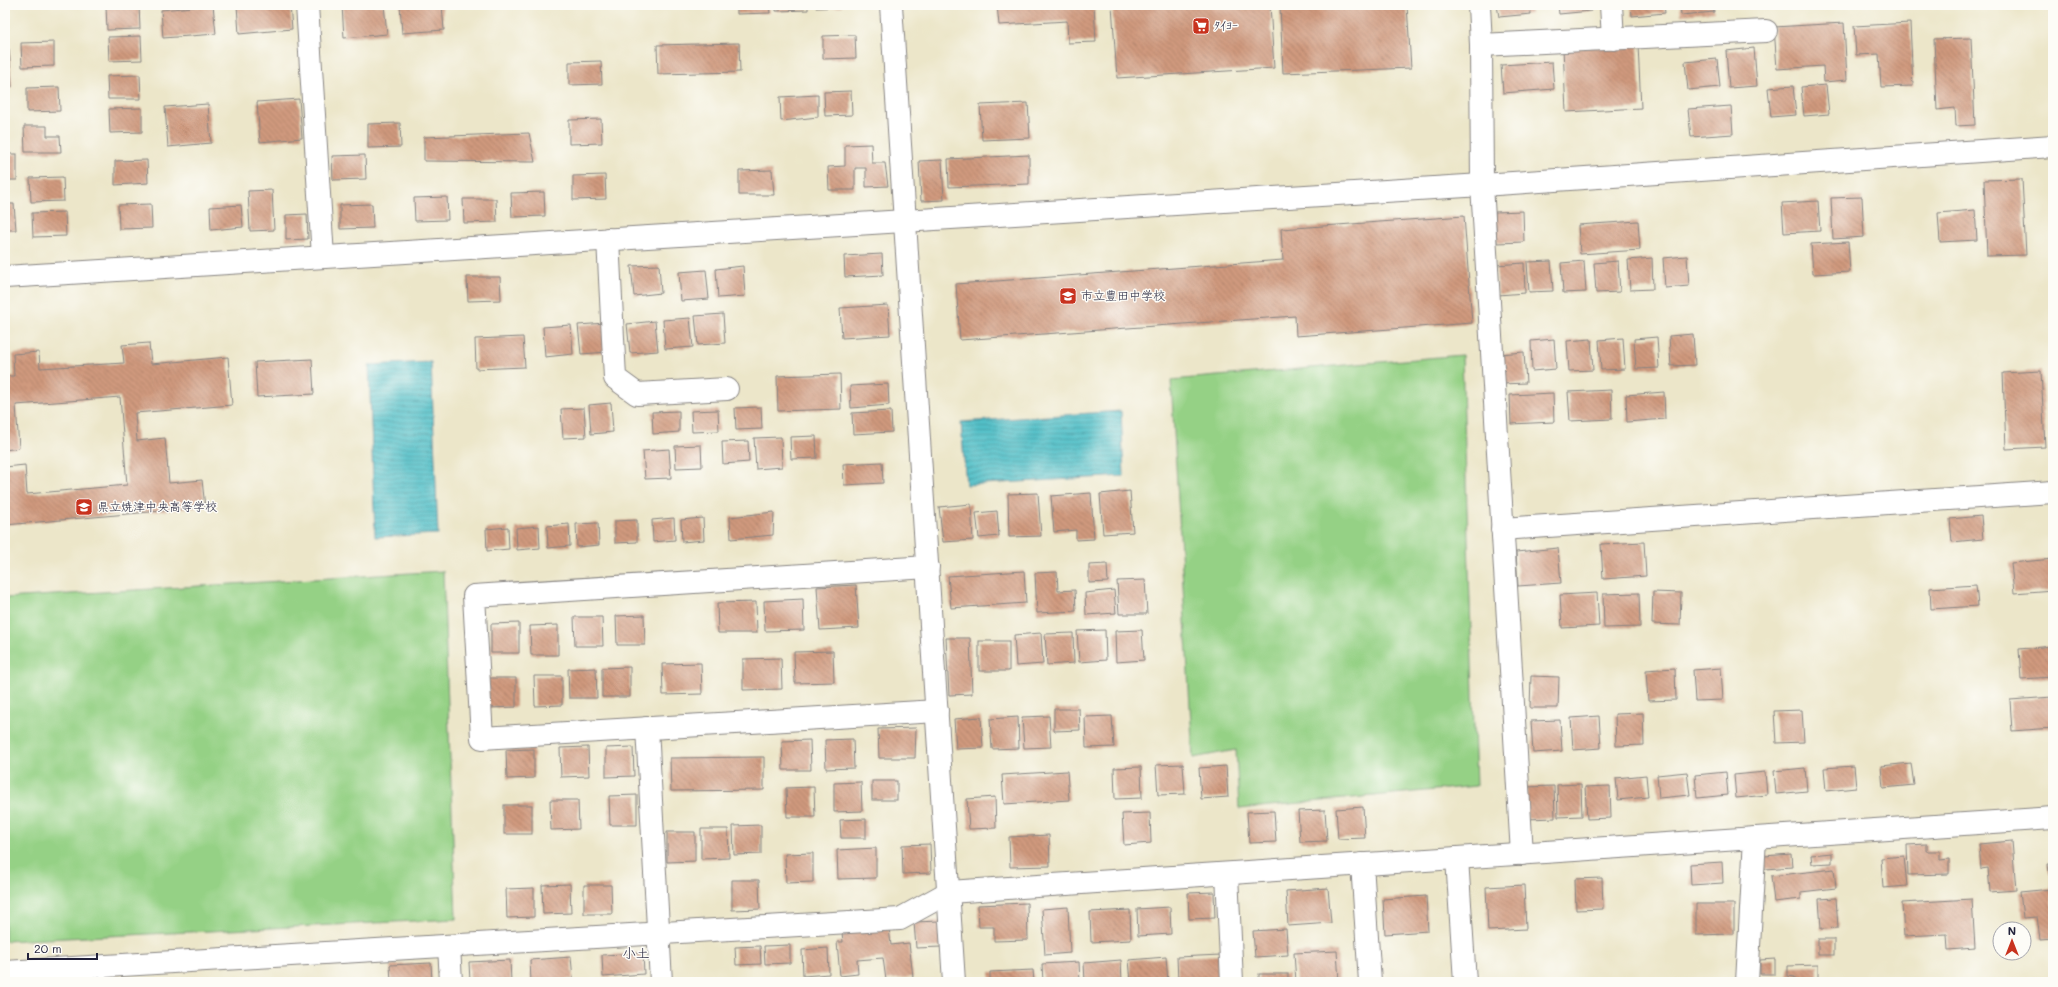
<svg xmlns="http://www.w3.org/2000/svg" width="2058" height="987" viewBox="0 0 2058 987" font-family="Mali,'Klee One',sans-serif">
<defs>
<pattern id="water-rules" width="6" height="5" patternUnits="userSpaceOnUse"><rect width="6" height="5" fill="#52c0c8"/><path d="M0 2.5h6" fill="none" stroke="#449ca4"/></pattern>
<pattern id="building-back-hatch" width="6" height="6" patternUnits="userSpaceOnUse"><rect width="6" height="6" fill="#d09a7e"/><path d="M-1 5l2 2M0 0l6 6M5-1l2 2" fill="none" stroke="#a87d68"/></pattern>
</defs>
<rect width="100%" height="100%" fill="#fdfcf7"/>
<filter id="ink" filterUnits="userSpaceOnUse"><feTurbulence type="fractalNoise" baseFrequency=".025" numOctaves="2"/><feDisplacementMap in="SourceGraphic" scale="8" xChannelSelector="R" yChannelSelector="G"/><feConvolveMatrix kernelMatrix="1 2 1 2 8 2 1 2 1" color-interpolation-filters="sRGB"/></filter>
<filter id="wash" filterUnits="userSpaceOnUse"><feTurbulence type="fractalNoise" baseFrequency=".012" numOctaves="4" result="noise"/><feDisplacementMap in="SourceGraphic" scale="16" xChannelSelector="R" yChannelSelector="G"/><feGaussianBlur stdDeviation="0.9" result="paint"/><feColorMatrix in="noise" values="0 0 0 0 0 0 0 0 0 0 0 0 0 0 0 0 0 1.4 0 .05"/><feComposite in="paint" operator="in"/></filter>
<g filter="url(#wash)">
<rect width="100%" height="100%" fill="#ece6c9"/>
<g fill="#95d185" stroke="#5c7a60">
<path d="M1462 355 1476 786 1239 809 1236 750 1193 758 1171 380Z"/>
<path d="M443 571 456 919 5 941V598Z"/>
</g>
<g fill="url(#water-rules)" stroke="#3a7182">
<path d="M431 362 438 534 375 537 369 365Z"/>
<path d="M1121 411 1124 476 966 485 961 422Z"/>
</g>
<g id="blocks">
<g fill="url(#building-back-hatch)">
<path d="M139 5 140 29 107 30 106 6Z"/>
<path d="M213 5 216 34 163 38 161 10Z"/>
<path d="M237 5H290L292 29 239 34Z"/>
<path d="M342 5H384L387 34 344 38Z"/>
<path d="M400 5H442L444 30 402 33Z"/>
<path d="M737 5H769L770 13 737 14Z"/>
<path d="M776 5H808V10L776 11Z"/>
<path d="M816 5H842V7L816 8Z"/>
<path d="M997 5H1094L1096 42 1068 43 1067 21 999 25Z"/>
<path d="M1112 5H1270L1274 68 1117 78Z"/>
<path d="M1280 5H1407L1411 68 1283 73Z"/>
<path d="M1497 5H1530L1531 14 1499 17Z"/>
<path d="M1558 5H1591V11L1559 14Z"/>
<path d="M1631 5H1664L1665 13 1632 16Z"/>
<path d="M1680 5H1713L1714 12 1681 15Z"/>
<path d="M1844 23 1847 80 1824 82 1823 66 1777 69 1774 27Z"/>
<path d="M1910 23 1913 86 1881 87 1879 54 1856 55 1854 26Z"/>
<path d="M855 35 856 58 823 59V36Z"/>
<path d="M141 36 142 60 109 61 108 37Z"/>
<path d="M1971 38 1975 125 1956 126 1955 108 1937 110 1934 39Z"/>
<path d="M54 42V66L22 67 21 43Z"/>
<path d="M739 43 740 72 658 74 657 45Z"/>
<path d="M1638 45 1641 108 1566 112 1563 48Z"/>
<path d="M1754 48 1757 86 1729 88 1726 51Z"/>
<path d="M5 49H9L12 87 5 88Z"/>
<path d="M1717 59 1720 87 1688 90 1685 62Z"/>
<path d="M601 61 602 84 569 85V62Z"/>
<path d="M1552 62 1554 89 1503 93 1501 65Z"/>
<path d="M140 75 141 99H108L107 76Z"/>
<path d="M1826 85 1829 114 1804 116 1801 87Z"/>
<path d="M1793 86 1796 115 1771 117 1768 88Z"/>
<path d="M59 87 60 111 27 112V88Z"/>
<path d="M851 91 852 115 825 116 824 92Z"/>
<path d="M818 95V117L781 121 780 97Z"/>
<path d="M299 99 302 138 260 142 257 102Z"/>
<path d="M1028 103 1030 138 982 140 980 105Z"/>
<path d="M208 104 211 143 168 147 165 107Z"/>
<path d="M1731 106 1733 134 1691 137 1688 109Z"/>
<path d="M142 108V132L110 133 109 109Z"/>
<path d="M601 119 602 143 569 144V120Z"/>
<path d="M400 123 401 147 368 148V124Z"/>
<path d="M24 126H47V136H60L61 152H25Z"/>
<path d="M529 133 535 162 424 161V137Z"/>
<path d="M871 144 872 163H885L888 186 866 187V168H855V190H829L828 167 845 166V145Z"/>
<rect x="5" y="154" width="12" height="26"/>
<path d="M365 155 366 179 333 180 332 156Z"/>
<path d="M1029 155V184L949 187 948 159Z"/>
<path d="M147 160 148 183 115 185V161Z"/>
<path d="M942 160 944 200 921 201 919 161Z"/>
<path d="M772 170 774 195H739V171Z"/>
<path d="M605 175 606 199 573 200V176Z"/>
<path d="M63 177 64 201 31 202 30 178Z"/>
<path d="M2022 179 2026 255 1987 256 1984 180Z"/>
<path d="M272 190 274 230 250 231 248 191Z"/>
<path d="M544 192 545 216 512 217 511 193Z"/>
<path d="M447 197 448 220 415 221 414 198Z"/>
<path d="M1862 197 1864 237 1833 239 1831 198Z"/>
<path d="M463 199H496L497 222 464 223Z"/>
<path d="M1818 201 1820 231 1784 233 1782 203Z"/>
<path d="M5 204H14L16 230H5Z"/>
<path d="M151 204 152 228 119 229 118 205Z"/>
<path d="M372 204 373 228 340 229V205Z"/>
<path d="M241 205 243 227 211 230 210 207Z"/>
<path d="M1975 210 1977 240 1940 242 1938 213Z"/>
<path d="M1523 211 1524 242 1497 243 1495 212Z"/>
<path d="M65 212 66 236 33 237 32 213Z"/>
<path d="M307 214 308 239 286 240V215Z"/>
<path d="M1464 216 1472 323 1296 336 1295 316 960 340 956 284 1283 260 1281 229Z"/>
<path d="M1638 221 1640 250 1580 254 1578 225Z"/>
<path d="M1848 242 1850 272 1813 274 1811 244Z"/>
<path d="M882 254 883 275 845 277 844 256Z"/>
<path d="M1687 256 1689 286 1665 288 1663 258Z"/>
<path d="M1652 258 1653 289 1630 290 1628 260Z"/>
<path d="M1551 261 1553 291 1529 292 1527 262Z"/>
<path d="M1584 261 1586 292 1563 293 1561 263Z"/>
<path d="M1618 261 1620 292 1596 293 1594 263Z"/>
<path d="M1524 263 1525 293 1498 295 1496 265Z"/>
<path d="M659 265 661 293 634 296 631 266Z"/>
<path d="M743 266 745 296 718 298 716 269Z"/>
<path d="M706 270 709 299 681 301 679 272Z"/>
<path d="M467 277H500L501 300 468 301Z"/>
<path d="M888 305 890 335 842 338 840 308Z"/>
<path d="M723 314 725 343 698 345 695 316Z"/>
<path d="M690 318 693 347 665 349 663 320Z"/>
<path d="M655 321 658 351 630 353 627 324Z"/>
<path d="M606 323 608 352 581 354 578 325Z"/>
<path d="M571 325 573 354 545 357 543 327Z"/>
<path d="M1693 334 1695 365 1671 366 1669 336Z"/>
<path d="M523 337 525 367 476 369 475 339Z"/>
<path d="M1657 337 1659 368 1636 369 1634 339Z"/>
<path d="M1623 338 1625 369 1601 370 1599 340Z"/>
<path d="M1554 339 1556 369 1532 371 1531 341Z"/>
<path d="M1591 339 1593 370 1569 371 1567 341Z"/>
<path d="M149 343 151 364 228 357 232 405 135 413 137 441 165 438 169 483 202 480 205 507 5 525V467L25 465 27 494 127 485 120 397 16 405 19 448 5 450V376H14L13 354 39 352 40 368 124 363 122 345Z"/>
<path d="M1524 352 1526 383 1502 384 1500 354Z"/>
<path d="M312 359 314 394 257 397 255 362Z"/>
<path d="M2041 371 2045 447 2006 449 2003 373Z"/>
<path d="M840 374 841 409 778 411 777 376Z"/>
<path d="M888 384 889 405 851 408 850 386Z"/>
<path d="M1611 390 1612 419 1570 421 1568 392Z"/>
<path d="M1664 392 1665 419 1627 422 1626 395Z"/>
<path d="M1553 393 1554 422 1511 424 1510 395Z"/>
<path d="M611 403 613 432 591 434 589 405Z"/>
<path d="M761 407 762 429 736 430 735 408Z"/>
<path d="M584 408 586 437 563 438 561 409Z"/>
<path d="M718 410 719 431 692 432 691 411Z"/>
<path d="M679 411V432L653 434 652 412Z"/>
<path d="M891 411 892 432 853 434 852 413Z"/>
<path d="M816 436 817 458 791 459 790 437Z"/>
<path d="M781 437 782 467 756 469 754 438Z"/>
<path d="M748 441 749 462 723 464 722 442Z"/>
<path d="M701 445 702 467 676 468 675 446Z"/>
<path d="M669 449 671 478 645 479 643 451Z"/>
<path d="M882 462 883 483 844 485 843 464Z"/>
<path d="M1130 491 1133 532 1103 534 1100 494Z"/>
<path d="M1038 493 1041 536 1009 537 1008 494Z"/>
<path d="M1091 493 1094 539 1076 540V530L1054 532 1051 496Z"/>
<path d="M971 504 973 540 943 542 939 507Z"/>
<path d="M997 511 999 536 979 538 976 513Z"/>
<path d="M774 512 773 535 731 539 730 517Z"/>
<path d="M1981 516 1983 539 1952 542 1950 519Z"/>
<path d="M674 518 675 540 653 542 652 520Z"/>
<path d="M703 518 704 540 682 542 681 520Z"/>
<path d="M637 520V542L615 543V521Z"/>
<path d="M598 523 599 545 577 547 576 524Z"/>
<path d="M569 524 570 546 548 548 547 526Z"/>
<path d="M539 526 540 548 517 550 516 528Z"/>
<path d="M508 527 509 549 487 551 486 529Z"/>
<path d="M1644 542 1646 576 1603 579 1601 544Z"/>
<path d="M1558 548 1561 583 1518 586 1516 552Z"/>
<path d="M2053 559V590L2014 593 2011 563Z"/>
<path d="M1107 564 1108 582 1089 583V565Z"/>
<path d="M1024 571 1026 603 951 608 948 576Z"/>
<path d="M1057 572 1058 591 1075 590 1076 611 1037 613 1035 573Z"/>
<path d="M1145 580 1147 614H1119L1117 581Z"/>
<path d="M856 585 859 628 820 630 817 587Z"/>
<path d="M1976 585 1978 606 1931 609 1930 588Z"/>
<path d="M1114 590 1116 613 1086 615 1085 593Z"/>
<path d="M1653 592 1681 593 1680 625 1652 624Z"/>
<path d="M1597 593 1599 626 1562 628 1560 595Z"/>
<path d="M1639 593 1640 627 1604 628 1603 594Z"/>
<path d="M803 599 804 630 765 631 764 601Z"/>
<path d="M756 602 757 633H718L717 603Z"/>
<path d="M644 615 645 645H617L616 616Z"/>
<path d="M574 617H602L603 646H575Z"/>
<path d="M519 623V653H491V624Z"/>
<path d="M558 625V655H531L530 626Z"/>
<path d="M1105 630 1106 660 1079 662 1077 631Z"/>
<path d="M1142 630 1144 660 1116 662 1115 631Z"/>
<path d="M1041 633 1043 664 1016 666 1014 635Z"/>
<path d="M1073 633 1074 663 1047 665 1045 634Z"/>
<path d="M946 638H970L972 694 949 695Z"/>
<rect x="979" y="641" width="30" height="30"/>
<path d="M2053 646V677L2021 679 2019 649Z"/>
<path d="M833 651 834 682 795 683 794 652Z"/>
<path d="M781 658 782 689 743 690V659Z"/>
<path d="M701 663 702 694 663 695 662 664Z"/>
<path d="M630 667V697H602V668Z"/>
<path d="M596 668 597 698H569L568 669Z"/>
<path d="M1675 668 1676 700 1648 701 1646 670Z"/>
<path d="M1721 668 1723 700 1695 701 1693 670Z"/>
<path d="M534 676H562V705L535 706Z"/>
<path d="M1531 676 1559 677 1558 708H1530Z"/>
<path d="M488 678H516V707L488 708Z"/>
<path d="M2053 697V728L2012 731 2010 700Z"/>
<path d="M1054 709H1079L1080 730 1054 731Z"/>
<path d="M1802 710 1804 742 1776 743 1774 711Z"/>
<path d="M1643 713 1644 745 1616 746 1615 714Z"/>
<path d="M1049 716 1051 747 1024 748 1022 717Z"/>
<path d="M1112 716 1114 747 1086 748 1085 717Z"/>
<path d="M1599 716 1601 748 1573 750 1571 718Z"/>
<path d="M981 717 983 748 956 749 954 719Z"/>
<path d="M1018 717 1019 748 992 749 990 719Z"/>
<path d="M1560 720 1562 751 1533 753 1531 721Z"/>
<path d="M916 728 915 758H879L878 729Z"/>
<path d="M853 739 854 768 826 769 825 740Z"/>
<path d="M810 740 811 770H783L782 741Z"/>
<path d="M588 747 589 776 561 777 560 748Z"/>
<path d="M633 747 634 776 606 777V748Z"/>
<path d="M534 749V778L507 779 506 750Z"/>
<path d="M764 757V790L671 791 670 758Z"/>
<path d="M1911 763 1914 785 1883 788 1881 766Z"/>
<path d="M1183 764 1185 794 1158 795 1156 765Z"/>
<path d="M1226 766 1228 797 1201 799 1199 768Z"/>
<path d="M1854 766 1856 788 1826 791 1824 768Z"/>
<path d="M1141 767 1142 798 1115 799 1114 768Z"/>
<path d="M1805 768 1807 791 1776 794 1774 771Z"/>
<path d="M1067 771 1069 800 1004 804 1002 775Z"/>
<path d="M1687 772 1690 795 1659 798 1657 775Z"/>
<path d="M1726 772 1728 795 1697 798 1695 775Z"/>
<path d="M1765 772 1767 795 1736 798 1734 775Z"/>
<path d="M1646 775 1648 797 1618 800 1616 778Z"/>
<rect x="872" y="781" width="25" height="19"/>
<path d="M861 782 862 811 834 812V783Z"/>
<path d="M1581 784 1582 816 1558 817 1557 785Z"/>
<path d="M1554 786 1555 818 1527 819 1526 787Z"/>
<path d="M1610 786 1611 818 1587 819 1585 787Z"/>
<path d="M814 787 815 817H787L786 788Z"/>
<path d="M637 795V825H610L609 796Z"/>
<path d="M995 797 996 828 969 829 967 799Z"/>
<path d="M550 800H578L579 829 551 830Z"/>
<rect x="504" y="805" width="28" height="29"/>
<path d="M1363 807 1365 838 1338 839 1336 809Z"/>
<path d="M1325 810 1327 841 1300 842 1298 811Z"/>
<path d="M1274 811 1276 842 1249 843 1247 812Z"/>
<path d="M1150 813 1151 843 1124 845 1122 814Z"/>
<path d="M866 819V838H841L840 820Z"/>
<path d="M761 825V854L734 855 733 826Z"/>
<path d="M701 829H728L729 858 701 859Z"/>
<path d="M667 832H695V861L667 862Z"/>
<path d="M1049 835 1050 866 1010 867 1009 837Z"/>
<path d="M2012 841 2016 890 1990 892 1988 868 1981 869 1979 844Z"/>
<path d="M930 844 931 873 903 874 902 845Z"/>
<path d="M1927 844V851H1940V860L1949 859V874L1908 875 1907 845Z"/>
<path d="M876 848V878L838 879 837 850Z"/>
<path d="M813 853V882L786 883 785 854Z"/>
<path d="M1832 853V863L1812 864 1811 855Z"/>
<path d="M1791 854 1792 867 1765 869 1764 856Z"/>
<path d="M1904 856 1907 886 1883 888 1881 858Z"/>
<path d="M1722 862 1723 883 1691 885 1690 864Z"/>
<path d="M2048 864H2053V938L2040 939 2037 917 2023 918 2020 892 2051 889Z"/>
<path d="M1834 869 1836 888 1801 892V899L1774 902 1771 876Z"/>
<path d="M1602 878 1603 909 1576 910 1575 879Z"/>
<path d="M732 880H759L760 909 732 910Z"/>
<path d="M570 884 571 913 543 914 542 885Z"/>
<path d="M584 885H611L612 914H584Z"/>
<path d="M1524 885 1526 929 1488 931 1486 887Z"/>
<path d="M534 888V917L507 918 506 889Z"/>
<path d="M1328 888 1331 923 1288 926 1286 891Z"/>
<path d="M1214 892 1215 918 1189 919 1188 893Z"/>
<path d="M1426 896 1428 931 1385 934 1383 899Z"/>
<path d="M1836 898 1838 928 1821 929 1819 899Z"/>
<path d="M1972 899 1975 948 1948 950 1947 934 1904 936 1902 903Z"/>
<path d="M1027 903 1028 940 994 941V927H979L978 905Z"/>
<path d="M1696 904H1734V934L1696 935Z"/>
<path d="M1068 907 1070 953 1045 955 1042 909Z"/>
<path d="M1170 907 1171 934 1138 936 1137 909Z"/>
<path d="M1130 910 1131 940 1091 942 1090 912Z"/>
<path d="M940 921 941 947 916 948 914 922Z"/>
<path d="M889 928 891 945 909 943 913 977 886 980 883 958 857 960 858 974 840 976 837 942H843L842 932Z"/>
<path d="M1286 929 1288 955 1255 957 1253 931Z"/>
<rect x="1818" y="939" width="16" height="16"/>
<path d="M790 945V963L765 964 764 946Z"/>
<path d="M760 946 761 964 736 965 735 947Z"/>
<path d="M828 948 829 974 803 976 802 950Z"/>
<path d="M1337 951 1339 982H1296L1294 953Z"/>
<path d="M643 953 644 974 603 977 602 955Z"/>
<path d="M1221 955 1222 982H1178L1177 957Z"/>
<path d="M571 957 573 979 531 982 530 960Z"/>
<path d="M1166 957 1168 982H1131L1129 960Z"/>
<path d="M1775 959V974H1760V960Z"/>
<path d="M510 960 511 982H470L469 962Z"/>
<path d="M1121 960 1122 982H1085L1084 963Z"/>
<path d="M1079 962 1080 982H1043L1042 964Z"/>
<path d="M431 963 432 982H391L390 965Z"/>
<path d="M1818 965V982H1795V977L1788 976V966Z"/>
<path d="M1033 970 1034 982H990V972Z"/>
<rect x="1259" y="974" width="29" height="8"/>
</g>
</g>
</g>
<g filter="url(#ink)">
<use href="#blocks" fill-opacity="0" stroke="#878482" stroke-width="1"/>
<g fill="none" stroke-linecap="round" stroke-linejoin="round">
<defs>
<g id="minor">
<path d="M307 5 323 257"/>
<path d="M891 5 954 982"/>
<path d="M1479 5 1481 45 1482 185 1522 854"/>
<path d="M1611 5 1613 39"/>
<path d="M1481 45 1766 31"/>
<path d="M608 239 615 378 637 394 727 389"/>
<path d="M5 277 1482 185 2053 146"/>
<path d="M1502 529 2053 492"/>
<path d="M928 567 474 596 482 738 937 711"/>
<path d="M647 728 661 982"/>
<path d="M1457 858 1465 982"/>
<path d="M1362 864 1370 982"/>
<path d="M1227 874 1232 982"/>
<path d="M449 946 451 982"/>
<path d="M5 972 900 919 949 892 2053 818"/>
<path d="M1747 982 1755 838"/>
</g>
</defs>
<use href="#minor" stroke="#878482" stroke-width="24"/>
<use href="#minor" stroke="#fff" stroke-width="22"/>
</g>
</g>
<defs>
<symbol id="supermarket-square" viewBox="-11 -11 22 22"><rect x="-9" y="-9" width="18" height="18" rx="4" fill="#c8321e" stroke="#fdfcf7"/><path d="M-6-5.5h2.5l.6 2H6L4.5 2H-2.5L-4.4-4H-6ZM-1.5 3.2a1.3 1.3 0 1 0 .1 0ZM3 3.2a1.3 1.3 0 1 0 .1 0Z" fill="#fff"/></symbol>
<symbol id="school-square" viewBox="-11 -11 22 22"><rect x="-9" y="-9" width="18" height="18" rx="4" fill="#c8321e" stroke="#fdfcf7"/><path d="M0-5L7-2L0 1L-7-2ZM-4 1L0 2.5L4 1V4Q0 6-4 4Z" fill="#fff"/></symbol>
</defs>
<g fill-rule="evenodd">
<use href="#supermarket-square" x="1191" y="16" width="20" height="20"/>
<use href="#school-square" x="1058" y="286" width="20" height="20"/>
<use href="#school-square" x="74" y="497" width="20" height="20"/>
</g>
<g text-anchor="middle" stroke-width="3" stroke-linejoin="round" paint-order="stroke">
<g font-size="12" fill="#22223b" stroke="#fdfcf7" text-anchor="start">
<text x="1214" y="30">ﾀｲﾖｰ</text>
<text x="1081" y="300">市立豊田中学校</text>
<text x="97" y="511">県立焼津中央高等学校</text>
</g>
<g font-size="14" fill="#22223b" stroke="#fdfcf7">
<text x="636" y="958">小土</text>
</g>
</g>
<rect width="2058" height="987" fill="none" stroke="#fdfcf7" stroke-width="20"/>
<g transform="translate(2012 941)"><circle r="19" fill="#fdfcf7" stroke="#a5a5ac"/>
<path d="M0-3L7 15L0 10L-7 15Z" fill="#c8321e"/>
<text y="-6" font-size="11" font-weight="bold" text-anchor="middle" fill="#22223b">N</text>
</g>
<path d="M28 953v6h69v-6" fill="none" stroke="#22223b" stroke-width="2"/>
<text x="34" y="953" font-size="12" fill="#22223b" stroke="#fdfcf7" stroke-width="3" paint-order="stroke">20 m</text>
</svg>
